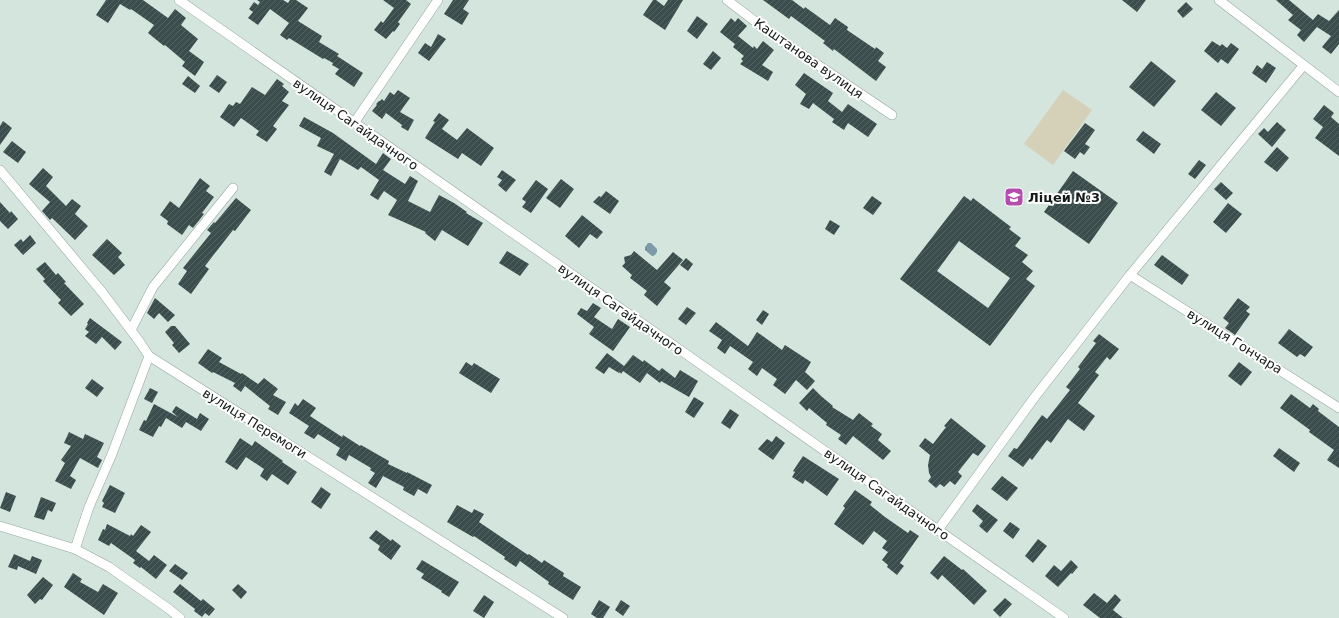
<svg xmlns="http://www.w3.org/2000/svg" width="1339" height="618" viewBox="0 0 1339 618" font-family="'DejaVu Sans',sans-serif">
<defs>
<pattern id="water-ripples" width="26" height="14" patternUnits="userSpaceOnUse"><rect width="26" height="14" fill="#7c9aaa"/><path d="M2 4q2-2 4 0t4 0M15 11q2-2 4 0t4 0" fill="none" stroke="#647d89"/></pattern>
<pattern id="building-hatch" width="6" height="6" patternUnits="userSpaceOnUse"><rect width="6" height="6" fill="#3c4d4e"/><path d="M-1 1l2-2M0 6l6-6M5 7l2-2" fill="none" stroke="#556363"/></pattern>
</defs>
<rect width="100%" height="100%" fill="#d4e5dd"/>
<path fill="#d4d1b8" d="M1063 90 1092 110 1053 165 1024 144Z"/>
<path fill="url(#water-ripples)" d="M648 243H651L657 249V252L655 255 652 256 645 250V247Z"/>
<g fill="url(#building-hatch)" fill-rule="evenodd">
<path d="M106 0H143L168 18 175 9 186 18 181 25 198 39 189 51 204 62 195 76 182 66 185 62 165 45 164 46 148 33 154 25 131 9 130 10 120 4 108 23 96 15Z"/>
<path d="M257 0H283L288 3 290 0H296L308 8 298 21 322 36 319 42 339 54 337 56 363 73 354 87 335 74 339 69 332 65 333 63 324 58 323 59 289 38 287 40 280 35 289 23 270 9 258 25 248 18 253 12 249 9 254 2 258 5 260 2Z"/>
<path d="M383 0H406L411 4 398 22 400 24 394 32 393 31 386 39 374 30 381 21 383 23 394 8Z"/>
<path d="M453 0H469L463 9 469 13 462 25 444 14Z"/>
<path d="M653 0H656L664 6 668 0H683L665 30 643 15Z"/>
<path d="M763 0H792L804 9 805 7 830 25 835 18 848 27 847 30 875 49 876 47 884 53 878 61 886 67 876 81 834 49 833 51 823 43 825 41 791 16 789 19Z"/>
<path d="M1122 0H1146L1137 12Z"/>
<path d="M1276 0H1289L1313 20 1318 14 1329 21 1339 10V44L1331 54 1322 47 1331 36 1317 27 1304 42 1297 35 1301 30 1288 20 1293 15Z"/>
<path d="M1186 2 1193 9 1183 18 1177 11Z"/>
<path d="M697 16 708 24 697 39 687 31Z"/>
<path d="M731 18 735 22 738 18 747 26 738 36 753 48 754 46 757 49 763 41 774 50 762 65 773 72 768 81 740 64 743 61 741 59 744 56 733 47 735 44 720 32Z"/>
<path d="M438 34 446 39 429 61 418 53 425 43 431 47Z"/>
<path d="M1212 41 1220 46 1222 44 1227 48 1231 43 1239 49 1228 64 1221 59 1218 63 1204 51Z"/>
<path d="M713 51 721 58 711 70 703 64Z"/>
<path d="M1151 61 1176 81 1154 107 1129 87Z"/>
<path d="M1267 62 1276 68 1266 83 1252 73 1257 65 1262 69Z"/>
<path d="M804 73 833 93 828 101 842 112 848 104 877 124 868 137 848 123 844 130 832 122 834 119 813 103 809 109 800 104 806 94 795 85Z"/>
<path d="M217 75 227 82 219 93 209 86Z"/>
<path d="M188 76 200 86 195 93 182 84Z"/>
<path d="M277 79 284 84 282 86 289 92 282 101 289 105 273 126 277 129 267 142 256 135 259 131 241 118 234 127 220 117 229 104 233 106 236 102 240 104 252 87 265 95Z"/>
<path d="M398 90 410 98 400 112 414 120 408 131 401 127 402 125 386 113 382 119 372 111 377 105 376 104 379 101H380L382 99 384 101 390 92 394 95Z"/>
<path d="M1216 92 1236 108 1221 126 1201 110Z"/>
<path d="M1324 105 1334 113 1331 117 1339 124V156L1315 138 1323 127 1313 119Z"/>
<path d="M439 113 449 120 442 129 457 140 467 128 494 148 481 166 462 153 458 159 425 138 435 122 433 121Z"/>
<path d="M304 117 333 133 376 164 383 153 391 159 383 170 405 184 410 176 418 181 408 201 430 212 439 195 454 203 467 212 466 213 483 223 468 246 442 230 435 241 425 233 426 232 388 215 397 200 384 191 378 200 370 195 379 180 361 167 358 170 340 159 331 176 324 172 334 154 317 146 321 138 299 126Z"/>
<path d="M3 121 12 128 0 145V126Z"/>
<path d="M1277 122 1286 130 1272 147 1258 134 1264 128 1268 132Z"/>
<path d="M1085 123 1095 130 1085 144 1090 147 1084 155 1080 152 1075 159 1064 151Z"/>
<path d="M1143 131 1161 144 1154 154 1136 140Z"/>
<path d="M12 141 26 152 18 163 3 152Z"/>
<path d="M1277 147 1289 158 1277 172 1264 162Z"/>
<path d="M1199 160 1206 165 1195 179 1188 174Z"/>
<path d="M43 168 53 177 46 186 66 206 72 199 81 206 75 214 88 226 75 240 52 218 50 220 42 211 50 202 29 184Z"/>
<path d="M502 170 516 180 506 192 498 185 502 180 497 177Z"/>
<path d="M1073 171 1118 203 1089 244 1044 212Z"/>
<path d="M200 178 210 186 206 191 214 197 202 213 204 214 193 228 189 225 182 235 167 224 168 221 160 215 170 201 179 208Z"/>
<path d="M561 179 574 189 560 208 546 198Z"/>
<path d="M536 180 548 189 531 213 522 207 526 202 522 199Z"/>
<path d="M1221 182 1233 193 1226 200 1214 189Z"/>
<path d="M606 191 619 201 610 214 593 202 599 196 601 197Z"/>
<path d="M872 196 882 203 873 215 863 208Z"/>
<path d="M964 196 971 201 973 198 1011 227 1009 229 1021 238 1015 246 1028 255 1022 262 1033 271 1026 279 1035 286 990 346 900 279ZM959 241 1010 278 988 308 937 271Z"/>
<path d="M236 198 251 210 235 231 233 230 205 266 209 269 191 294 178 284 187 271 183 268 211 233 207 230 214 222 215 223Z"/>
<path d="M0 202 10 213 11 211 18 219 8 229 0 221Z"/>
<path d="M1228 203 1242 214 1226 233 1213 222Z"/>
<path d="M582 215 603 232 597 239 590 234 579 248 565 236Z"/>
<path d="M830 220 840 226 834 235 825 229Z"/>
<path d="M30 235 36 243 23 255 14 245 21 239 23 242Z"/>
<path d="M107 239 122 253 118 257 125 265 114 275 92 255Z"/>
<path d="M507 251 529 264 520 276 499 263Z"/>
<path d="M634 251 657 270 673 252 683 260 664 282 671 288 657 306 644 295 647 291 630 278 632 275 622 266 625 263 624 257 631 255Z"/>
<path d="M1162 255 1189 275 1182 285 1154 265Z"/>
<path d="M686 258 693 264 688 271 680 265Z"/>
<path d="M45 262 56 275 58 273 66 282 64 283 84 304 71 316 58 303 61 300 43 281 45 279 36 269Z"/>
<path d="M155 298 175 315 168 322 159 313 154 319 147 313Z"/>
<path d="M1238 298 1250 307 1246 311 1250 314 1235 335 1225 328 1229 323 1223 318Z"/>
<path d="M593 303 601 308 594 317 612 329 618 319 630 327 613 351 589 334 594 327 577 314 581 308 587 311Z"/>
<path d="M687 307 696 313 686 325 678 319Z"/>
<path d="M763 310 769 314 762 325 756 320Z"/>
<path d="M90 318 122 342 115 350 102 337 96 344 85 336 89 332 85 329 88 324 87 323Z"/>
<path d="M716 322 748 346 757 332 782 350 785 345 811 362 805 372 815 381 807 390 796 380 785 394 773 385 777 379 762 368 757 376 748 369 753 362 730 346 725 354 717 348 722 340 709 331Z"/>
<path d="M171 326H175L190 344 179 353 172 345 174 343 165 332Z"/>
<path d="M1289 329 1313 347 1305 357 1300 354 1297 357 1278 343Z"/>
<path d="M1099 334 1119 349 1110 360 1107 357 1095 372 1099 375 1078 403 1095 416 1084 431 1068 419 1051 443 1047 440 1032 460 1030 458 1023 467 1008 456 1014 448 1017 449 1042 415 1047 419 1070 390 1066 387 1080 369 1078 367 1096 343 1093 341Z"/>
<path d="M208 349 222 358 219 362 241 374 242 373 258 384 264 378 278 389 273 395 286 402 278 415 268 409 270 406 245 386 241 392 233 386 235 383 213 372 212 373 198 363Z"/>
<path d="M607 353 624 366 633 355 643 362 644 360 659 371 662 368 675 378 680 370 698 381 689 397 661 381 660 383 647 373 640 383 623 371 621 374 620 372 619 373 609 367 604 374 595 368Z"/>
<path d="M466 362 472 366 474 363 500 379 491 393 459 373Z"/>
<path d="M1239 362 1252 372 1241 386 1228 376Z"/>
<path d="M92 379 104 388 97 397 85 388Z"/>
<path d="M150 388 158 392 152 403 144 399Z"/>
<path d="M813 388 821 396 833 406 832 407 853 420 859 413 873 424 871 426 882 434 878 440 891 451 883 460 853 436 846 445 838 439 841 435 826 425 827 423 809 408 807 411 799 403Z"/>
<path d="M1291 394 1310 408 1313 404 1319 409 1318 411 1339 427V468L1327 460 1334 450 1309 432 1310 430 1280 408Z"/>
<path d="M694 397 704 403 694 418 685 412Z"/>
<path d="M303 399 316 408 310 416 342 437 343 435 360 446 361 445 389 461 388 464 407 473V472L432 485 427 494 418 489 414 496 403 490 404 487 383 476 376 488 368 483 375 473 370 470 371 468 349 455 346 461 336 455 340 448 318 434 314 439 304 433 309 426 289 413 295 403 298 406Z"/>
<path d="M154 404 178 417 172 412 176 406 197 419 200 413 209 419 201 431 186 422 182 428 166 418 161 427 159 426 153 437 139 430 144 420 146 421Z"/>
<path d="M730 409 739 415 730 429 721 423Z"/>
<path d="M951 418 986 446 978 456 973 453 958 472 962 476 955 485 950 481 944 487 940 484 936 488 928 481 931 477 929 473 928 465 930 455 919 446 925 438 933 444 946 427 944 426Z"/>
<path d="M69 432 83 439 85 434 104 443 97 457 102 460 98 468 80 458 70 476 76 480 71 489 55 481 65 463 61 460 71 446 64 443Z"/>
<path d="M776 436 785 443 773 460 758 449 767 439 772 442Z"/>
<path d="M240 438 252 446 255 441 283 461 282 462 297 472 288 485 272 474 267 481 260 476 264 469 246 457 237 470 225 462Z"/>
<path d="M1279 448 1300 463 1294 472 1273 456Z"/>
<path d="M803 456 839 479 827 496 805 480 803 484 792 477 795 472 793 471Z"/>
<path d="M1002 476 1018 488 1007 501 991 489Z"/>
<path d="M110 485 125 493 115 513 102 507 104 503 102 501Z"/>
<path d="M321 487 331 494 321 509 311 502Z"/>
<path d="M855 490 872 502 870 505 885 517 908 533 910 530 919 536 900 563 904 566 897 575 887 567 888 565 882 560 888 552 882 548 887 541 874 531 863 545 834 524 845 508 843 506Z"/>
<path d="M6 492 16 496 10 512 0 508Z"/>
<path d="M41 497 56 503 52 512 48 510 44 520 34 517Z"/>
<path d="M977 504 998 520 987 533 979 526 983 521 972 511Z"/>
<path d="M457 505 472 513 474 509 484 514 479 522 528 555 529 554 542 563 544 560 564 573 563 576 581 587 573 600 548 584 549 582 520 561 516 567 504 559 505 557 474 536 473 537 447 522Z"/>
<path d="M1010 522 1020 529 1013 539 1003 531Z"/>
<path d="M107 524 130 536 131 534 133 536 141 525 151 532 136 551 149 561 154 555 167 565 156 579 141 567 140 568 133 563 135 560 111 543 109 546 98 540 103 529 105 530Z"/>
<path d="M376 530 391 541 392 539 401 546 391 560 378 550 380 546 369 538Z"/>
<path d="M1038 539 1047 546 1033 563 1025 556Z"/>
<path d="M14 554 30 561 32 556 42 560 36 574 18 566 17 570 8 567Z"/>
<path d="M944 556 962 570 963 569 987 591 974 605 942 575 938 580 930 573Z"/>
<path d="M422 560 459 582 449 597 441 592 442 591 421 578 424 574 416 569Z"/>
<path d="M1071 560 1078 567 1072 574 1071 573 1058 587 1045 576 1054 565 1061 571Z"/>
<path d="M175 564 188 573 182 580 169 571Z"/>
<path d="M73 573 82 579 80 582 98 592 103 584 118 593 104 615 64 587Z"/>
<path d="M43 577 53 585 42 600 40 599 35 604 27 595Z"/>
<path d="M180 584 201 601 203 599 215 609 209 616 205 613 202 617 194 611 195 609 173 592Z"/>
<path d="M238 584 247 592 241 599 232 590Z"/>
<path d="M1094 593 1107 603 1115 594 1121 600 1113 610 1123 618H1100L1083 605Z"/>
<path d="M484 595 494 602 484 618 473 611Z"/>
<path d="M1005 598 1012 604 1000 617 993 610Z"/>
<path d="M599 600 610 607 603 618H597L591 614Z"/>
<path d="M621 600 630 606 623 616 615 610Z"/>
</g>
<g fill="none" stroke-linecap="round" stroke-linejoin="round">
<defs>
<g id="street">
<path d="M179 0 1064 618"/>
<path d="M727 0 769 32 892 115"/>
<path d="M1219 0 1339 92"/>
<path d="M354 123 438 0"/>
<path d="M0 170 102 292 139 341 149 356 563 618"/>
<path d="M1130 275 1339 408"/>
<path d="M131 330 153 287 233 188"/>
<path d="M0 526 75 549 109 567 169 609 180 618"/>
<path d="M938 530 1034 398 1130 275 1303 66"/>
<path d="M75 549 89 507 112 454 149 356"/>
</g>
</defs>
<use href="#street" stroke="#95a69f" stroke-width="10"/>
<use href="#street" stroke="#fff" stroke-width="9"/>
</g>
<defs>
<symbol id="school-square" viewBox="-11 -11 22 22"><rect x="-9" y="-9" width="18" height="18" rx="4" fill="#b44cb0" stroke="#fff"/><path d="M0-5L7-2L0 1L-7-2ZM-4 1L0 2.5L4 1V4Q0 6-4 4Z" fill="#fff"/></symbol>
</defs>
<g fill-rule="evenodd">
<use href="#school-square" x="1003" y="186" width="22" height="22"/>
</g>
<g text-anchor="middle" stroke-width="4" stroke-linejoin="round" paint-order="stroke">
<g font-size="13" fill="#131a17" stroke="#fff">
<text transform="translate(809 58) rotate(35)" y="5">Каштанова вулиця</text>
<text transform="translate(356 124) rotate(35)" y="5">вулиця Сагайдачного</text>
<text transform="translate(621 309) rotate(35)" y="5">вулиця Сагайдачного</text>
<text transform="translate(1235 341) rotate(32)" y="5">вулиця Гончара</text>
<text transform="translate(255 423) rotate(32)" y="5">вулиця Перемоги</text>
<text transform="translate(887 494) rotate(35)" y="5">вулиця Сагайдачного</text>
</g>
<g font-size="13" font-weight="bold" fill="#131a17" stroke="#fff" text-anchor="start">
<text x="1028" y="202">Ліцей №3</text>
</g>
</g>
</svg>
